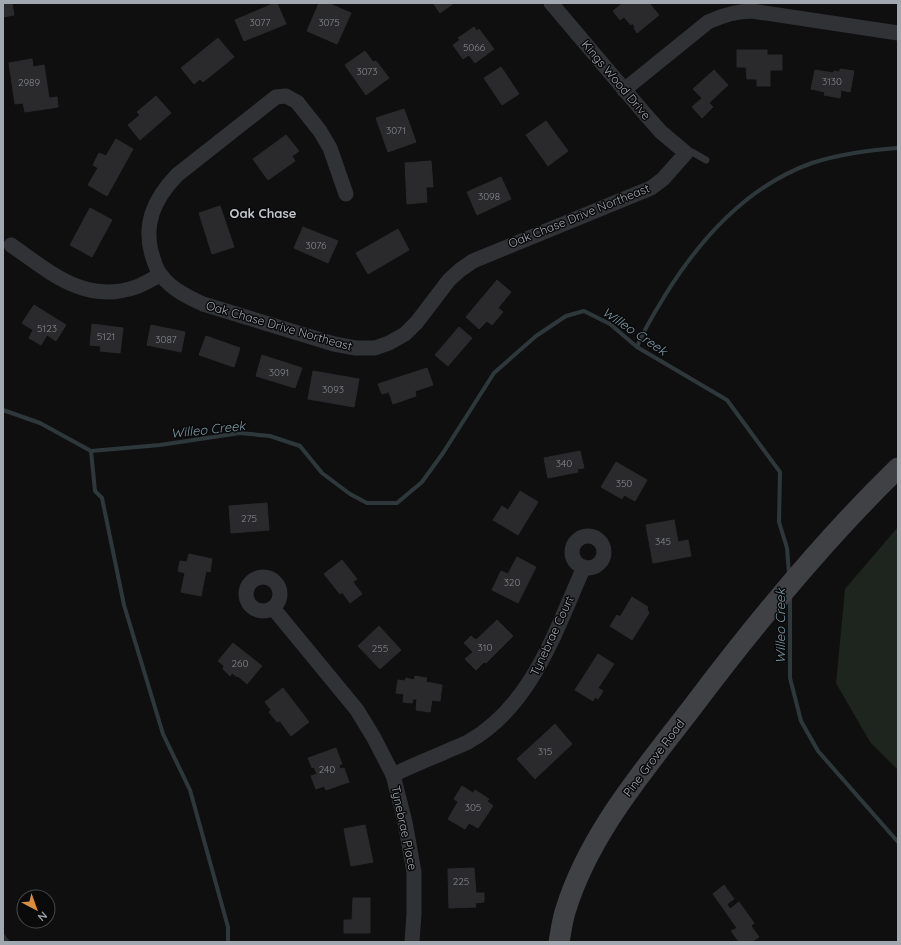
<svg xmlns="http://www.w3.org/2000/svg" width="901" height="945" viewBox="0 0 901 945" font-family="Quicksand,sans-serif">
<rect width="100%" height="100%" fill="#0f0f10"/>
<path fill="#1e241e" d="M898 527V770L870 742 836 683 845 589Z"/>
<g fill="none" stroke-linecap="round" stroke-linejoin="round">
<g stroke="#2e383b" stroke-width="4">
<path d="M637 347C644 329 654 314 664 297 699 240 747 186 812 163 840 154 869 150 898 148"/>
<path d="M3 410 40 423 91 451 160 445 240 433 270 436 300 446 322 473 350 494 367 503H397L422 482 443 453 494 373 536 336 566 316 584 311 610 324 637 347 727 400 780 472 779 522 787 548 789 573"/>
<path d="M91 451 95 491 102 498 124 605 163 734 190 790 228 927V942"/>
<path d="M790 596V678L801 721 818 751 898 842"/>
</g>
</g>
<g fill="#2a2a2c" stroke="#292a2c">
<path d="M3 3H12L14 15 3 17Z"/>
<path d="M275 3H277L286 24 244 41 235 20Z"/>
<path d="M319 3H328L351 13 337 44 307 31Z"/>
<path d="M433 3H454L440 13Z"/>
<path d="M623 3H649L659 15 637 33 634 28 635 27 632 23 631 25 624 17 620 20 613 11Z"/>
<path d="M474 27 477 31 479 29 494 49 475 63 469 55 463 59 453 45 460 40 458 38Z"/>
<path d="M218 38 234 57 203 82 200 79 194 84 181 68Z"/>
<path d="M737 50H767V55H782V70H770V86H757V79H747L746 67H737Z"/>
<path d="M365 51 373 62 376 61 389 78 366 95 345 65Z"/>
<path d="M32 59 33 67 44 65 49 98 57 97 58 107 25 112 23 103 15 104 9 63Z"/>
<path d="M501 67 519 94 502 105 484 78Z"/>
<path d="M840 69 854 71 850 92 841 90 840 98 824 95 825 92 811 89 815 70 833 73 834 71 840 72Z"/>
<path d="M714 70 728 85 709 103 713 107 702 118 692 107 702 98 693 89Z"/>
<path d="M156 96 171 113 140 140 128 125 140 115 137 112Z"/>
<path d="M404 109 416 142 388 152 376 118Z"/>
<path d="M546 121 568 151 548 166 526 135Z"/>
<path d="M286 135 299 151 292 156 295 161 268 180 253 159Z"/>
<path d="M116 139 133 149 107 196 88 185 98 168 93 165 99 153 106 156Z"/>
<path d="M431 161 433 187H426L427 202 407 204 405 163Z"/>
<path d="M501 177 511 199 477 215 467 192Z"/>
<path d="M220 206 234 247 212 254 199 213Z"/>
<path d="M90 208 112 220 92 257 70 245Z"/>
<path d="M303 227 338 241 328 263 294 248Z"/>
<path d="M398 229 409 250 368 274 356 253Z"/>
<path d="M497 280 511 292 498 308 503 312 492 325 487 321 479 329 466 317Z"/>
<path d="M34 305 66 325 56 341 47 335 41 345 29 338 33 330 22 323Z"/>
<path d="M92 324 123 328 120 353 100 351 101 346 90 345Z"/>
<path d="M151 325 185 332 181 352 147 345Z"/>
<path d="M459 327 472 338 448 366 435 355Z"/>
<path d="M206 336 240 348 234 367 199 355Z"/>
<path d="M262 355 302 368 295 388 256 376Z"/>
<path d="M427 368 433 385 415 391 416 396 393 404 389 392 382 394 378 384Z"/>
<path d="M313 371 359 379 354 407 308 399Z"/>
<path d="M580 451 584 468 577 469 578 472 548 478 544 458Z"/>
<path d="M616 462 647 480 635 501 624 495 622 499 601 487Z"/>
<path d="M520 491 538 502 518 535 493 520 502 506 508 510Z"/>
<path d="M267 503 269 530 231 533 229 506Z"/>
<path d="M674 520 678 542 688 540 691 556 653 563 646 525Z"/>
<path d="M189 554 212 559 210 572 206 571 201 596 181 592 185 573 178 571 180 561 187 562Z"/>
<path d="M517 557 536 567 518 603 492 590 501 571 508 574Z"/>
<path d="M342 560 357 579 353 582 362 594 350 603 342 592 340 594 324 574Z"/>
<path d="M632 597 648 607 647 609 649 613 632 640 610 626 617 615 620 617Z"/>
<path d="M497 620 513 636 486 663 484 662 476 670 465 659 473 652 464 643 471 636 476 640Z"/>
<path d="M379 626 401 650 380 669 358 646Z"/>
<path d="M233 643 262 666 247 684 238 676 237 677 232 673 230 676 223 669 224 666 218 661Z"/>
<path d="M598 654 614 664 598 688 603 691 598 699 595 697 593 701 575 690Z"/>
<path d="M415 676 427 678 426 682 442 685 440 701 432 700 430 712 416 710 417 699H413L412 703 403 702 404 694 396 693 398 680 405 681 406 678 414 680Z"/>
<path d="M283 688 309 722 291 736 280 721 277 722 269 712 271 710 265 702Z"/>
<path d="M555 724 572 744 535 779 517 759Z"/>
<path d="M336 748 342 764 339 765 340 769 344 768 349 782 326 790 324 786 316 789 311 776 317 774 314 767 312 768 308 758Z"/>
<path d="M462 786 473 793 475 790 489 799 487 801 493 806 478 828 469 823 465 829 448 819 458 802 454 799Z"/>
<path d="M365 825 373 862 351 866 344 829Z"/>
<path d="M474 868 476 893H484V902L475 903 476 907 449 908 448 869Z"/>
<path d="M724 885 734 899 727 904 730 909 739 902 754 923 751 926 759 937 751 942H739L731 931 737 928 713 894Z"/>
<path d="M353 898H370V933H344V920H352Z"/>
<path d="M3 933 10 942H3Z"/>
</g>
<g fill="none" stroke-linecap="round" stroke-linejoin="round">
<path stroke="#313235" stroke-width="7" d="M686 153 692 152 706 160"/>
<g stroke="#313235" stroke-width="15">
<path d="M624 90 708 22C723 15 736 11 752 11L898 33"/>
<path d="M346 194 330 148 320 131 297 102 286 96 276 97 177 175C154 199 142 225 153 258 155 264 157 271 161 275 171 289 188 297 203 304L334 344 356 348H375L389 343 405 334 417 322 449 280 460 270 473 261 651 188 663 179 686 153 661 132 645 114 551 3"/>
<path d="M11 245C50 272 85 305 136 287 144 284 152 279 160 275"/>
<circle cx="588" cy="552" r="16"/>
<circle cx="263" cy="594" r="17"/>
<path d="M273 608 357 710 374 738 393 775 405 822 414 872V914L412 942"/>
<path d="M393 775C409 767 426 760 443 753 451 749 460 746 468 742 533 705 555 631 584 567"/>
</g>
<path stroke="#3f4144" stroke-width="21" d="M559 942C561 932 562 922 565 912 589 832 647 767 697 701 759 619 824 540 898 468"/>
</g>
<g text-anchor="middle" stroke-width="3" stroke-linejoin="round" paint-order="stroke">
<g font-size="10" fill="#84888e">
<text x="260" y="26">3077</text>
<text x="329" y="26">3075</text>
<text x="474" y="51">5066</text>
<text x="367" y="75">3073</text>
<text x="832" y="85">3130</text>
<text x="29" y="86">2989</text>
<text x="396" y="134">3071</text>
<text x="489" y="200">3098</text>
<text x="316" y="249">3076</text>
<text x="47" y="332">5123</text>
<text x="106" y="340">5121</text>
<text x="166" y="343">3087</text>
<text x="279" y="376">3091</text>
<text x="333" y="393">3093</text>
<text x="564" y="467">340</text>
<text x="624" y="487">350</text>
<text x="249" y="522">275</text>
<text x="663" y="545">345</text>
<text x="512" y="586">320</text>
<text x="485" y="651">310</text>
<text x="380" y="652">255</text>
<text x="240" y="667">260</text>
<text x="545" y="755">315</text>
<text x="327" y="773">240</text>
<text x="473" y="811">305</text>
<text x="461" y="885">225</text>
</g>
<g font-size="12" fill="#a2a8af" stroke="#0a0a0b">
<text transform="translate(616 80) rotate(50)" y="4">Kings Wood Drive</text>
<text transform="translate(579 216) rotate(-22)" y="4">Oak Chase Drive Northeast</text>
<text transform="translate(279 326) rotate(16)" y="4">Oak Chase Drive Northeast</text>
<text transform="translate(552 636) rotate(-65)" y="4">Tynebrae Court</text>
<text transform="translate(654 758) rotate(-53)" y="4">Pine Grove Road</text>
<text transform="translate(404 828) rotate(78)" y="4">Tynebrae Place</text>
</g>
<g font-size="13" font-weight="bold" fill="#c2c6cc" stroke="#0a0a0b">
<text x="263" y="218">Oak Chase</text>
</g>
<g font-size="13" font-style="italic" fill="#7c9aa7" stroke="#0a0a0b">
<text transform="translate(635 331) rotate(34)" y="5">Willeo Creek</text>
<text transform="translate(208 429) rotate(-6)" y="5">Willeo Creek</text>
<text transform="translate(780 626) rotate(-90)" y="5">Willeo Creek</text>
</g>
</g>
<rect width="901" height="945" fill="none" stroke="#a2a8af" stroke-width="8"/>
<g transform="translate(36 909) rotate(139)"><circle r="19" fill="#0a0a0b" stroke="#47494d"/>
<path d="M0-3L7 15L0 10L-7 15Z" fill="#da8d3d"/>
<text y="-6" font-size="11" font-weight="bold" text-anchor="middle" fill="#a2a8af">N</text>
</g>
</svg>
